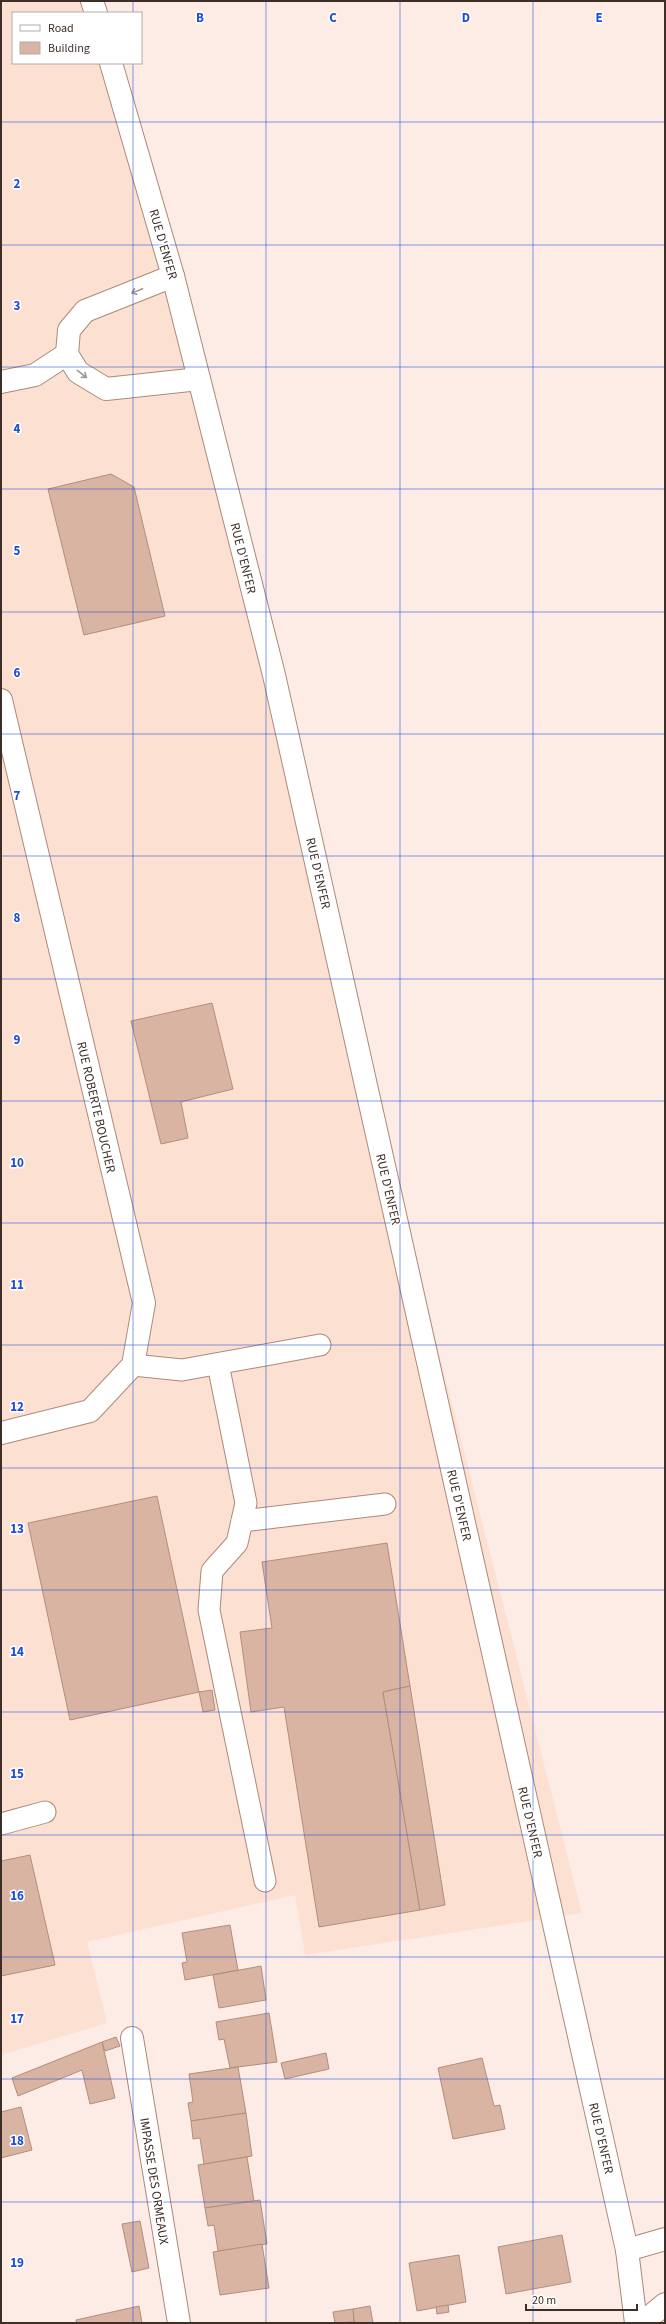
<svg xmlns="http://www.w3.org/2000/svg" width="666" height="2324" viewBox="0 0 666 2324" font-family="'Source Sans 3',sans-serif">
<rect width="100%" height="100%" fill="#fcece5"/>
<path fill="#fce1d3" d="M1 1H95L98 13H13V63H110L582 1913 305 1955 295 1895 87 1942 107 2023 1 2055Z"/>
<g fill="#d9b4a2" stroke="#b18e7d">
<path d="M111 474 134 487 165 616 84 635 48 489Z"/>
<path d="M212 1003 233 1089 181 1102 188 1138 161 1144 131 1021Z"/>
<path d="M157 1496 199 1692 70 1720 28 1523Z"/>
<path d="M387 1543 410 1686 383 1692 420 1910 319 1927 284 1707 251 1712 240 1632 272 1628 262 1562Z"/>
<path d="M410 1686 445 1905 420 1910 383 1692Z"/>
<path d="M212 1690 215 1710 203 1712 199 1692Z"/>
<path d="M30 1855 55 1965 1 1976V1861Z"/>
<path d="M230 1925 238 1970 185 1980 182 1963 187 1962 182 1933Z"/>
<path d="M261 1966 266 2000 219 2008 213 1975Z"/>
<path d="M269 2013 277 2062 230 2068 224 2039 219 2040 216 2022Z"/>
<path d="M116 2037 120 2046 105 2051 102 2042Z"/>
<path d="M102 2042 115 2098 90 2104 82 2070 18 2096 12 2078Z"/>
<path d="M326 2053 329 2069 285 2079 281 2063Z"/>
<path d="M482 2058 494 2106 500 2105 505 2129 453 2139 438 2068Z"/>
<path d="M238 2067 246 2113 191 2121 188 2103 193 2102 189 2074Z"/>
<path d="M21 2107 32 2150 1 2158V2112Z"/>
<path d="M246 2113 252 2156 204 2164 200 2138 193 2139 191 2121Z"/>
<path d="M247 2157 254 2201 205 2208 198 2165Z"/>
<path d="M260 2200 267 2244 218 2251 214 2225 208 2226 205 2208Z"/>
<path d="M140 2221 149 2268 132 2272 122 2224Z"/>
<path d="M562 2235 571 2282 506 2294 498 2247Z"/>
<path d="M262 2244 269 2288 220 2295 213 2252Z"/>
<path d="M459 2255 466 2302 417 2311 409 2263Z"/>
<path d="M448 2305 449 2312 437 2314 436 2307Z"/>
<path d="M139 2306 142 2323H77L76 2320Z"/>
<path d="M370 2306 373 2323H349L354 2322 353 2309Z"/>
<path d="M353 2309 354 2322 335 2323 333 2312Z"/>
</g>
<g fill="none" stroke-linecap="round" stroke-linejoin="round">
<defs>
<g id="service">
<path d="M218 1364 246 1503 237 1543 212 1571 209 1610 265 1881"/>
<path d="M133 1365 182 1370 320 1345"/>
<path d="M242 1521 385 1504"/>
<path d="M1 1824 45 1812"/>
</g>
<g id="minor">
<path d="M173 276 85 311 69 330 67 354 78 372 106 389 199 379"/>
<path d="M1 382 35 375 67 354"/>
<path d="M1 700 144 1303 133 1365 90 1411 1 1433"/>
<path d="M132 2038 179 2323"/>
</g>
<g id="tertiary">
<path d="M92 1 96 13"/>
<path d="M111 63 173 276 274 675 627 2250 636 2323"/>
<path d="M627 2250 665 2239"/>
<path d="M642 2323 665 2304"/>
</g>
</defs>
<use href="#service" stroke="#ac8978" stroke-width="23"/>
<use href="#minor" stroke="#ac8978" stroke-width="24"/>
<use href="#tertiary" stroke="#ac8978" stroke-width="24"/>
<use href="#service" stroke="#fff" stroke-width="21"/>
<use href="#minor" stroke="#fff" stroke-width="22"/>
<use href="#tertiary" stroke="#fff" stroke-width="22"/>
</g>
<defs><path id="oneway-shaft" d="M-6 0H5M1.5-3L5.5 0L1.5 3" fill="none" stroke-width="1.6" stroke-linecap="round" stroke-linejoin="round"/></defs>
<g stroke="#9e9693">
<use href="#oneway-shaft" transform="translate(137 291) rotate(158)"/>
<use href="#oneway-shaft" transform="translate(82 374) rotate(38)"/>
</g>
<path fill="none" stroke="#1d4ed8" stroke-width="1" stroke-opacity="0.55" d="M133 1V13M266 1V2323M400 1V2323M533 1V2323M133 63V2323M1 122H665M1 245H665M1 367H665M1 489H665M1 612H665M1 734H665M1 856H665M1 979H665M1 1101H665M1 1223H665M1 1345H665M1 1468H665M1 1590H665M1 1712H665M1 1835H665M1 1957H665M1 2079H665M1 2202H665"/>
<g text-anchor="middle" stroke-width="3" stroke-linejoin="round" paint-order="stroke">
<g font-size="13" fill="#3d2e27" stroke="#fff">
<text transform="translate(164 244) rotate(74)" y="5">RUE D'ENFER</text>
<text transform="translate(244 558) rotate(76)" y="5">RUE D'ENFER</text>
<text transform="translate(319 873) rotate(77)" y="5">RUE D'ENFER</text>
<text transform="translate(97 1107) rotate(77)" y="5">RUE ROBERTE BOUCHER</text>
<text transform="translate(389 1189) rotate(77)" y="5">RUE D'ENFER</text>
<text transform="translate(460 1505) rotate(77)" y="5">RUE D'ENFER</text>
<text transform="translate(531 1822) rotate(77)" y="5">RUE D'ENFER</text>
<text transform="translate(602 2138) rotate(77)" y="5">RUE D'ENFER</text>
<text transform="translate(155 2181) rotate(81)" y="5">IMPASSE DES ORMEAUX</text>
</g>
</g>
<g font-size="13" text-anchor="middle" font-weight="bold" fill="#1d4ed8" stroke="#fff" stroke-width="3" stroke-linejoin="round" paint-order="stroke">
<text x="200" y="22">B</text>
<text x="333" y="22">C</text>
<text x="466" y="22">D</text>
<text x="599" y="22">E</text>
<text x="17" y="188">2</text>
<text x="17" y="310">3</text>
<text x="17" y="433">4</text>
<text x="17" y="555">5</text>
<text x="17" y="677">6</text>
<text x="17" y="800">7</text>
<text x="17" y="922">8</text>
<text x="17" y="1044">9</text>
<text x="17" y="1167">10</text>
<text x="17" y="1289">11</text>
<text x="17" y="1411">12</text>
<text x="17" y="1533">13</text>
<text x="17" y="1656">14</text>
<text x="17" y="1778">15</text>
<text x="17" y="1900">16</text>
<text x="17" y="2023">17</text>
<text x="17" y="2145">18</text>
<text x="17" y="2267">19</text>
</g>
<rect width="666" height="2324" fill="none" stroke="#3d2e27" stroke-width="4"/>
<rect x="12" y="12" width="130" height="52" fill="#ffffff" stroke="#b1aba9"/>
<rect x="20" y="25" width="20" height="6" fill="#ffffff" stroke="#b1aba9"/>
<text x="48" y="32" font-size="12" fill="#3d2e27">Road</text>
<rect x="20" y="42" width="20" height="12" fill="#d9b4a2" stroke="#b1aba9"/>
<text x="48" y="52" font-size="12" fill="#3d2e27">Building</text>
<path d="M526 2304v6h111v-6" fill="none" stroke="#3d2e27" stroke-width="2"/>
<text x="532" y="2304" font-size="12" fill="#3d2e27" stroke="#ffffff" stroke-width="3" paint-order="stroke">20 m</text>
</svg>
